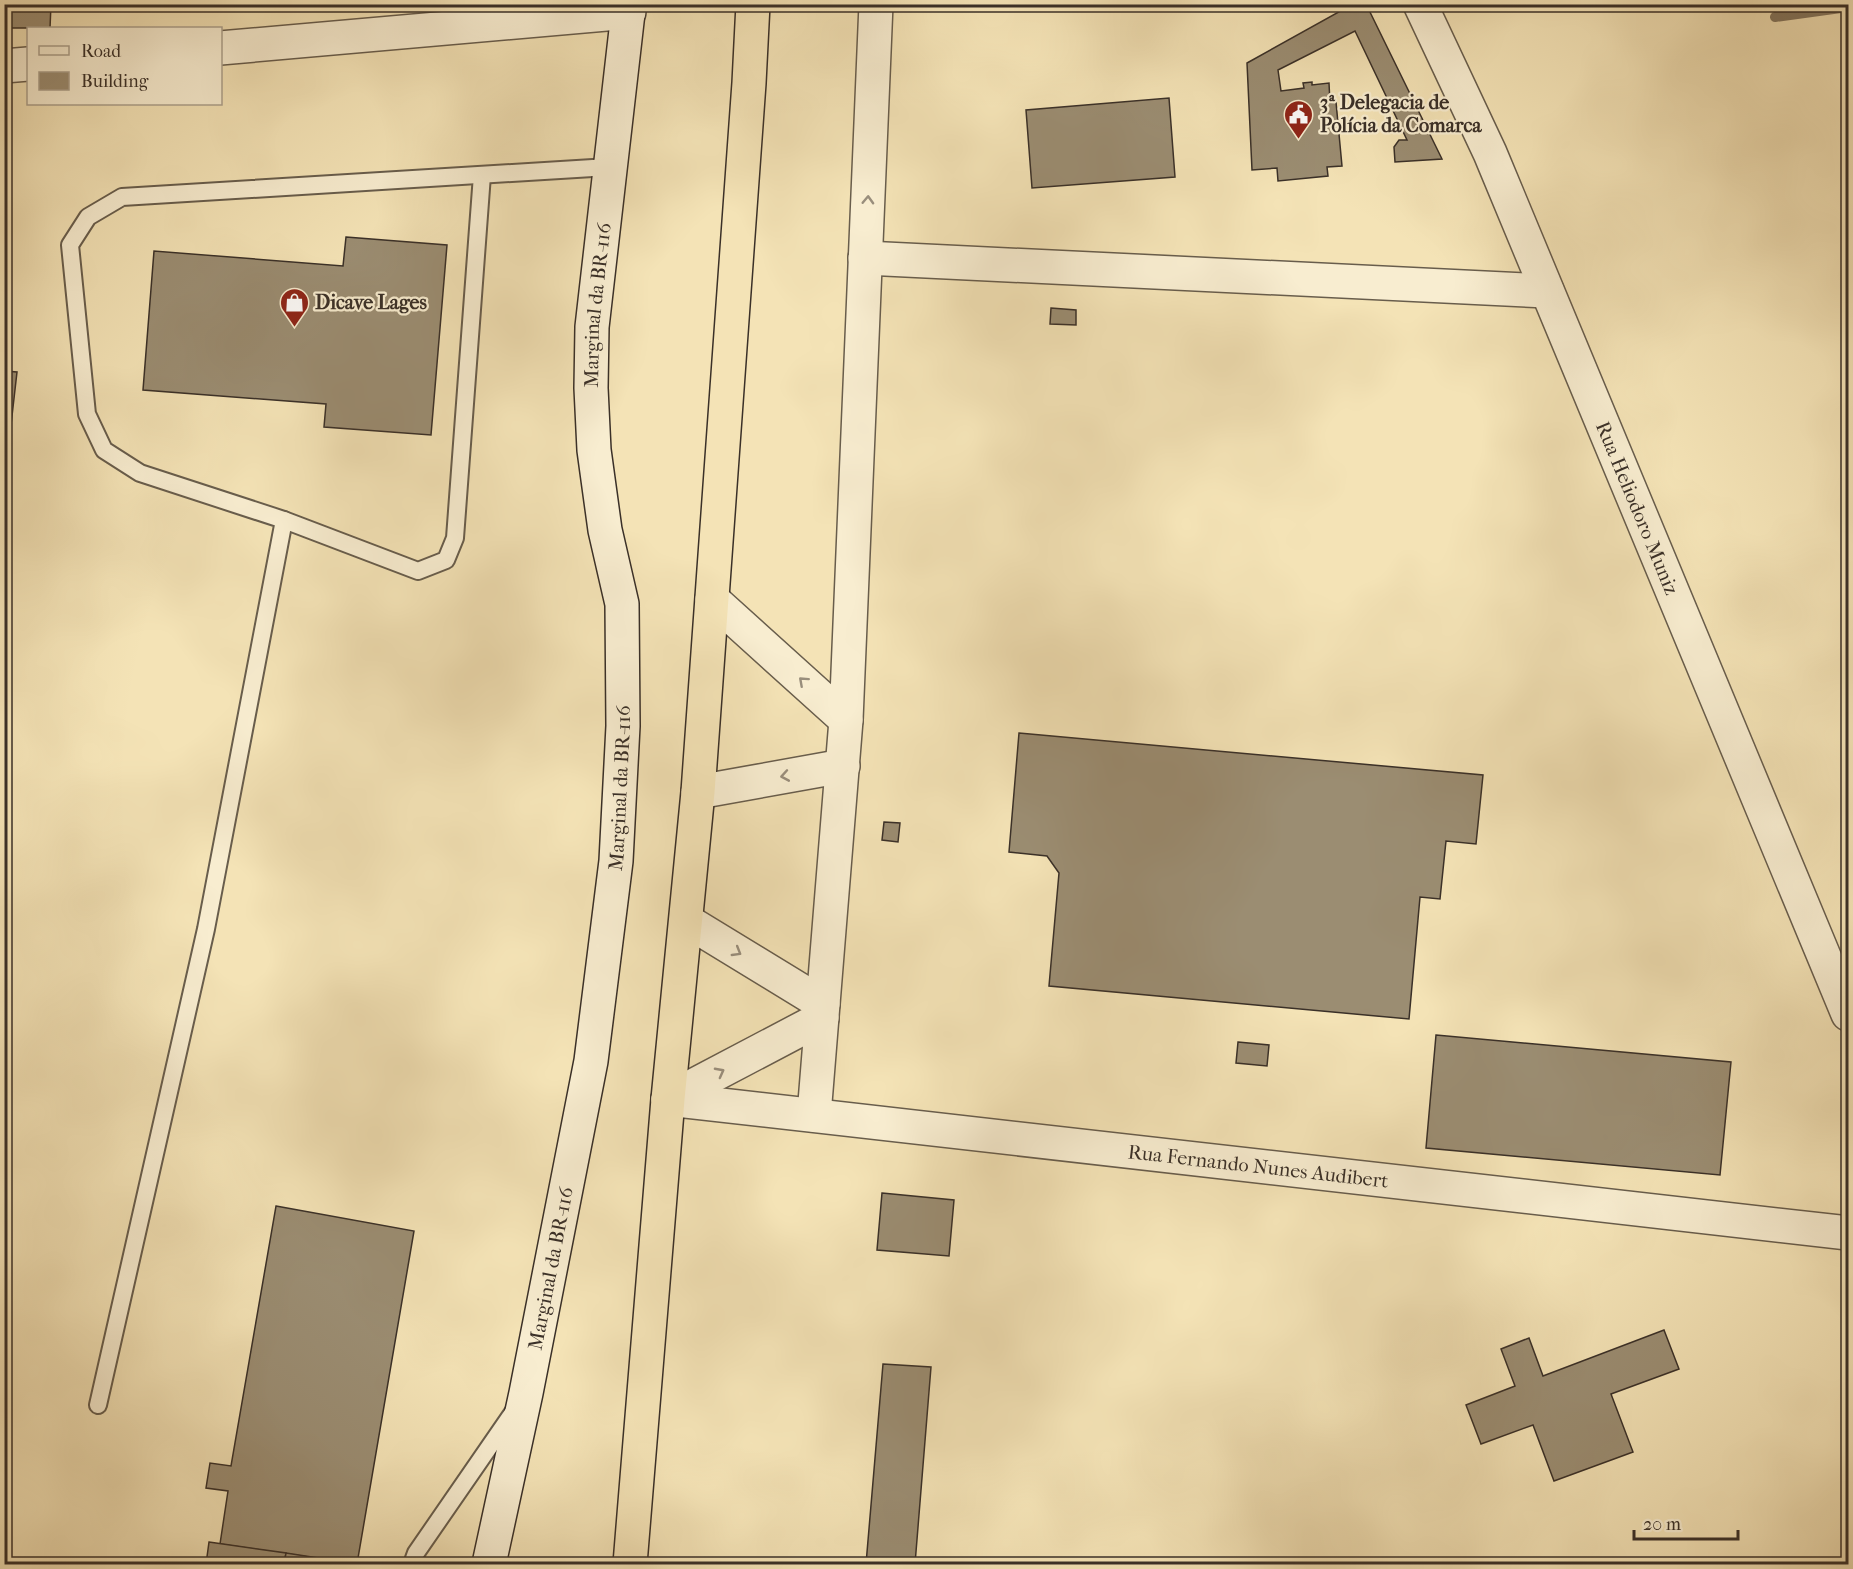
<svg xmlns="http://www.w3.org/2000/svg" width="1853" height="1569" viewBox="0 0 1853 1569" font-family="'IM FELL French Canon',serif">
<rect width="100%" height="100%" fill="#f4e3b6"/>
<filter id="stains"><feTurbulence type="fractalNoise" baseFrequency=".00333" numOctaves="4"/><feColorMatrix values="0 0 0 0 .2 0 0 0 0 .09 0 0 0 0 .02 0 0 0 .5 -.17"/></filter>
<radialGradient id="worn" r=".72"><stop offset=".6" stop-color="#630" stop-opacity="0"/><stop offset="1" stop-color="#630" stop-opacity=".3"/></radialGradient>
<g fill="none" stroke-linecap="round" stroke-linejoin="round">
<path stroke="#847760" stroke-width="10" d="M1775 17 1848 7"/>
</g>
<g fill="#9b8d72" stroke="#3a3028" stroke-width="1.5">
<path d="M4 4H51L50 28H4Z"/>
<path d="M1353 4H1366L1442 159 1395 162 1394 147 1399 140H1407L1355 31 1278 70 1281 91 1304 88 1303 83 1312 82V85L1329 83 1330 103 1336 102 1342 166 1327 167 1328 176 1278 181 1277 168 1252 170 1247 63Z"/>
<path d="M1169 98 1175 177 1032 188 1026 110Z"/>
<path d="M346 237 447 245 431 435 324 427 326 404 143 390 154 251 343 266Z"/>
<path d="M4 303 9 304 4 350Z"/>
<path d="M1051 308 1076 310V325L1050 324Z"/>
<path d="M4 371 17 372 7 460H4Z"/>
<path d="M1019 733 1483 775 1476 844 1446 841 1440 899 1420 897 1409 1019 1049 986 1059 873 1047 856 1009 852Z"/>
<path d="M884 822 900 823 898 842 882 840Z"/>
<path d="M1436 1035 1731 1062 1720 1175 1426 1148Z"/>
<path d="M1238 1042 1269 1045 1267 1066 1236 1063Z"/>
<path d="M882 1193 954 1200 949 1256 877 1250Z"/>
<path d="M276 1206 414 1231 357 1564 220 1544 228 1491 206 1488 210 1463 231 1466Z"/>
<path d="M1664 1330 1679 1369 1611 1394 1633 1452 1554 1481 1533 1425 1481 1444 1466 1405 1515 1386 1501 1349 1529 1338 1543 1376Z"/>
<path d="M883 1364 931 1367 915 1564H866Z"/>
<path d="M209 1542 286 1553 284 1564H206Z"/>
<path d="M286 1553 357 1564H360H284Z"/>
</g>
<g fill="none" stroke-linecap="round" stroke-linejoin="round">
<defs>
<g id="lane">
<path d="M284 520 418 571 446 560 455 538 482 175"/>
<path d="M98 1405 206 929 284 520 140 473 104 450 87 414 70 245 88 217 122 197 609 167"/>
<path d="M412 1564 416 1553 514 1411"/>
</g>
<g id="street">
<path id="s1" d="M1420 4 1490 153 1848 1014"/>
<path d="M220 48 629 12"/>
<path d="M4 66 28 64"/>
<path d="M865 258 1547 291"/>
<path d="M712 599 846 720"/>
<path d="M698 792 843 766"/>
<path d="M687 921 823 1004"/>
<path id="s2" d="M668 1099 1848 1233"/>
<path d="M668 1099 822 1018"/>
<path d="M814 1115 846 720 876 4"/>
</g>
<g id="secondary">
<path id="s3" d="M489 1564 526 1393 591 1061 616 861 623 726 622 604 605 530 594 450 591 388 592 327 629 4"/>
</g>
<path id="highway" d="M630 1564 668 1099 698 792 749 83 753 4"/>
</defs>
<use href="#lane" stroke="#685d4c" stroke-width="20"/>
<use href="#street" stroke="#685d4c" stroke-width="36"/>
<use href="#secondary" stroke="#3a3028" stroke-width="36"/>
<use href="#highway" stroke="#3a3028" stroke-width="36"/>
<use href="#lane" stroke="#f8edd0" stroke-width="16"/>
<use href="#street" stroke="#f8edd0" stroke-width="33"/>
<use href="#secondary" stroke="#f8edd0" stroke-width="33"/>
<use href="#highway" stroke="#f4e3b6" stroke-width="33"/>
</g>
<defs><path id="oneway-chevron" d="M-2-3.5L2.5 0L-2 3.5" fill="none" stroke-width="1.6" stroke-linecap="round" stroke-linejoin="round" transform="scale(1.5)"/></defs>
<g stroke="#998e7c">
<use href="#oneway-chevron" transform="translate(868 200) rotate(-88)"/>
<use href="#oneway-chevron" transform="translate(803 681) rotate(-138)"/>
<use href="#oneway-chevron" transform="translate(785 776) rotate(170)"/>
<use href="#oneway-chevron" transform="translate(737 952) rotate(31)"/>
<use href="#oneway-chevron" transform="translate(720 1072) rotate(-28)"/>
</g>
<defs>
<symbol id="civic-pin" viewBox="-11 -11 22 30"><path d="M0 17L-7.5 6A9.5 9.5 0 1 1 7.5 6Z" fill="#8f2418" stroke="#f8edd0"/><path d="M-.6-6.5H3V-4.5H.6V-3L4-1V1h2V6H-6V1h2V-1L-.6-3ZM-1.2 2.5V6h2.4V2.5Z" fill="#fff"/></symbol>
<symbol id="shop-pin" viewBox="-11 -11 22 30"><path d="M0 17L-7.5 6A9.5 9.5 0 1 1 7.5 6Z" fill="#8f2418" stroke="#f8edd0"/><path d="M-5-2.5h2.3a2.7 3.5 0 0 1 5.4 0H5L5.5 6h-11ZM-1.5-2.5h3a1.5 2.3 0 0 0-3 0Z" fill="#fff"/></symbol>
</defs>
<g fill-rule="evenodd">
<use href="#civic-pin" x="1282" y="98" width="33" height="45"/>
<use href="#shop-pin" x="278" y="286" width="33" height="45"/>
</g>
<g text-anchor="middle" stroke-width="4.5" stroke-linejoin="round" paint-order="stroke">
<g font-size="20" font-weight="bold" fill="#3a3028" stroke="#f8edd0" text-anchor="start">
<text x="1320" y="109">3ª Delegacia de<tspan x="1320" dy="23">Polícia da Comarca</tspan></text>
<text x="315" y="309">Dicave Lages</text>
</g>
<g font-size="20" fill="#3a3028" stroke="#f8edd0">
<text dy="7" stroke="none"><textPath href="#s3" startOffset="1274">Marginal da BR-116</textPath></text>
<text dy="7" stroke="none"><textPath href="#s1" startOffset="549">Rua Heliodoro Muniz</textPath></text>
<text dy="7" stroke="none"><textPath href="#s3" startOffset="788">Marginal da BR-116</textPath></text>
<text dy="7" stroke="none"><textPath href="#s2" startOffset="594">Rua Fernando Nunes Audibert</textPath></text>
<text dy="7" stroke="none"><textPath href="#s3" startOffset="302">Marginal da BR-116</textPath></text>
</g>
</g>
<rect width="1853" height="1569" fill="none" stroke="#f4e3b6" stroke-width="24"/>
<rect x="6" y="6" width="1841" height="1557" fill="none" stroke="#3a3028" stroke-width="3"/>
<rect x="12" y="12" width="1829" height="1545" fill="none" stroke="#3a3028" stroke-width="1.5"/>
<rect x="27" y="27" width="195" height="78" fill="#f8edd0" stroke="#aca18d" stroke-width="1.5"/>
<rect x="39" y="46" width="30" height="9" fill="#f8edd0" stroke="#aca18d" stroke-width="1.5"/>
<text x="81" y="57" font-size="18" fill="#3a3028">Road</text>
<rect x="39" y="72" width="30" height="18" fill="#9b8d72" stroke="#aca18d" stroke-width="1.5"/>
<text x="81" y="87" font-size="18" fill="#3a3028">Building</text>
<path d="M1634 1530v9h104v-9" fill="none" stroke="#3a3028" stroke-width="3"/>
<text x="1643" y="1530" font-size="18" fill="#3a3028" stroke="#f8edd0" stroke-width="4.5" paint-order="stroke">20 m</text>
<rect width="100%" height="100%" filter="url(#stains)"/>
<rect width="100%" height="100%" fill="url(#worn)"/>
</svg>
